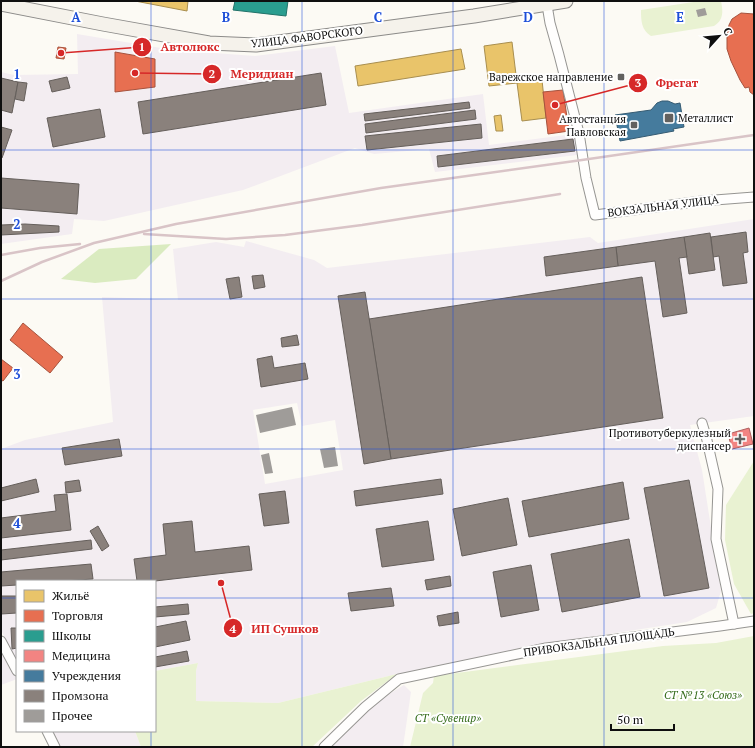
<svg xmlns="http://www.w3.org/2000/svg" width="755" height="748" viewBox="0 0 755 748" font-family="'PT Serif',serif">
<rect width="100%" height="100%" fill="#fcfaf4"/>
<g fill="#f3edf1" fill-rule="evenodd">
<path d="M77 34 173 50 255 56 335 46 349 113 483 94 489 145 574 134 577 155 435 172 429 149 374 154 355 148 243 190 104 221 74 219 72 234 1 244V72L14 75 78 74Z"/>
<path d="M754 219V416L690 425 702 470 721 591 716 608 687 622 557 642 397 674 278 703 195 701 196 671 198 663 155 671V581H17V662L1 630V449L25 440 113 422 102 297 178 300 173 249 216 242 244 247 246 241 314 260 327 268 590 237 598 243ZM297 403 302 426 335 420 343 470 265 484 253 410Z"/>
<path d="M1 646 17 679 1 685Z"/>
<path d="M404 685 411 692 403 747H332L376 702Z"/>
<path d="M51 731H135L141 747H60Z"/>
</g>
<g fill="#e9f2d2">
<path d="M700 1H721C723 11 724 20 714 26L651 36C641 30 641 20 641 10Z"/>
<path d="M754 461V613L751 614 734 584 725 540 726 505Z"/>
<path d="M754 636V747H410L423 693 433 683 434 676 663 646 716 643Z"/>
<path d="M198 663 196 671V701L278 703 397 674 361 701 312 747H141L135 731H155V671Z"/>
</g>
<path fill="#daebc0" d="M171 244 136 279 95 283 61 279 99 249Z"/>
<g fill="#e9c46a" stroke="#a88e4f">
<path d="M135 1H188L187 11Z"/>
<path d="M512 42 517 83 489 86 484 46Z"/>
<path d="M461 49 465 69 358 86 355 66Z"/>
<path d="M542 80 546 118 522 121 517 83Z"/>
<path d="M501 115 503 131H496L494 116Z"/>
</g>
<g fill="#e76f51" stroke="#a6523d">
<path d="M741 13 754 14V95L750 92 749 87 745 88 740 80 731 61 727 49V35L729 25 732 19Z"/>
<path d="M58 47 66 48 64 59 56 58Z"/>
<path d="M115 52 155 59V87L115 92Z"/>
<path d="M563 90 569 131 548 134 543 92Z"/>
<path d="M23 323 63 357 50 373 10 340Z"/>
<path d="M1 359 13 368 3 381 1 380Z"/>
</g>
<path fill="#2a9d8f" stroke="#227269" d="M235 1H288L286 16 233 10Z"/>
<path fill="#f28482" stroke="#ae6160" d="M749 428 753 444 732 449 728 434Z"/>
<path fill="#457b9d" stroke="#355b72" d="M662 101H668L675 104 680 103 684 127 673 129 674 131 620 141 615 115 651 110 657 103Z"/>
<g fill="#8a817c" stroke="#655f5b">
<path d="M321 73 326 105 143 134 138 102Z"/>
<path d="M67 77 70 88 52 92 49 81Z"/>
<path d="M1 78 18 82 12 113 1 110Z"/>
<path d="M18 82 27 83 24 101 15 99Z"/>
<path d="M469 102 470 108 365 121 364 114Z"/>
<path d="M100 109 105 137 53 147 47 118Z"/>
<path d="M475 110 476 119 366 133 365 124Z"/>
<path d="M481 124 482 138 367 150 365 136Z"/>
<path d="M1 127 12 130 2 158H1Z"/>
<path d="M573 139 575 151 438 167 437 156Z"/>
<path d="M1 178 79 184 77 214 1 208Z"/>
<path d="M25 224 59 226V232L1 235V225Z"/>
<path d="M746 232 748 252 743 253 747 283 723 286 719 256 713 257 711 237Z"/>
<path d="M710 233 715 270 689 274 684 237Z"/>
<path d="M684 237 687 257 679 258 687 313 663 317 655 261 618 266 616 247Z"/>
<path d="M616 247 618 266 546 276 544 257Z"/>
<path d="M263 275 265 287 254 289 252 276Z"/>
<path d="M239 277 242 297 230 299 226 279Z"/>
<path d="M642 277 663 418 391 459 369 319Z"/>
<path d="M365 292 391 459 364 464 338 296Z"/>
<path d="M297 335 299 345 282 347 281 338Z"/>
<path d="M272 356 274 368 305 363 308 379 261 387 257 359Z"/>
<path d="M119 439 122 456 65 465 62 448Z"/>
<path d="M36 479 39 492 1 501V488Z"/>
<path d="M441 479 443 494 356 506 354 491Z"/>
<path d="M79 480 81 491 66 493 65 482Z"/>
<path d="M689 480 709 588 664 596 644 488Z"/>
<path d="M623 482 629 519 529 537 522 501Z"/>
<path d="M285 491 289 523 264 526 259 494Z"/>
<path d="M67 494 71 530 1 538V518L56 511 54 495Z"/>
<path d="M508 498 517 545 462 556 453 509Z"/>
<path d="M192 521 195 552 249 546 252 570 155 581H137L134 559 166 555 163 524Z"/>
<path d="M428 521 434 560 382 567 376 529Z"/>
<path d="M98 526 109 546 102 551 90 531Z"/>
<path d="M629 539 640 597 562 612 551 554Z"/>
<path d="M91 540 92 549 1 560V550Z"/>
<path d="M91 564 93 579 64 581H17V585L1 586V572Z"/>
<path d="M531 565 539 610 501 617 493 572Z"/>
<path d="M450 576 451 586 427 590 425 580Z"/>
<path d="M391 588 394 606 351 611 348 593Z"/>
<path d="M1 596H17V613L1 614Z"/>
<path d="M188 604 189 614 155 617V607Z"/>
<path d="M458 612 459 623 439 626 437 616Z"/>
<path d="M186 621 190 640 155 647V627Z"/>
<path d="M11 628H17V648L12 649Z"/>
<path d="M187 651 189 661 155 667V657Z"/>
</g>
<g fill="#9f9c99">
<path d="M705 8 707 15 698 17 696 10Z"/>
<path d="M292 407 296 425 260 433 256 415Z"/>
<path d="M335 447 338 466 324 468 320 449Z"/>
<path d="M269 453 273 473 265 474 261 455Z"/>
</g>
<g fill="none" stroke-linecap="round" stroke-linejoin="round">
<defs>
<g id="street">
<path d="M547 5 550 23 559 55 579 133 586 178 595 215 702 201 754 197"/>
<path d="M702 423 706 436 718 489 716 539 734 624"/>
<path d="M1 641 17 671"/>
<path d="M47 731 55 747"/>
<path d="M324 747 365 707 399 679 546 648 720 626 754 621"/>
</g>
<path id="secondary" d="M1 4 103 24 209 43 256 45 474 16 566 1"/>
</defs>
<use href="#street" stroke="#969592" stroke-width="11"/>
<use href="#secondary" stroke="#8c8b89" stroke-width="15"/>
<use href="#street" stroke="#fffefd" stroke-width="9"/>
<use href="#secondary" stroke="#f5f2eb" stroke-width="13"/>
<g stroke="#d9c4c7" stroke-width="2.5">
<path d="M144 234 226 239 285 235 362 225 560 194"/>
<path d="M1 255 40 248 80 244"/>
<path d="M1 281 42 262 94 243 176 224 381 188 582 160 754 135"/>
</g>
</g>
<path fill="none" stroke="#1d4ed8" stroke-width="1" stroke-opacity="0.55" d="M151 1V581M302 1V747M453 1V747M604 1V747M1 150H754M1 299H754M1 449H754M1 598H17M155 598H754M151 731V747"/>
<g fill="#62615f" stroke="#fff" stroke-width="1.5">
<rect x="617" y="73" width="8" height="8" rx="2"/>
<rect x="664" y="113" width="10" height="10" rx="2"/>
<rect x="630" y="121" width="8" height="8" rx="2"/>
<path d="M738 433h4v4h4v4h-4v4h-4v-4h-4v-4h4z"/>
</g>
<g text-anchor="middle" stroke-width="4" stroke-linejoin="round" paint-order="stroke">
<g font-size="11" fill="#0f0f0f" stroke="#fff">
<text transform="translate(307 37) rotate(-7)" y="4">УЛИЦА ФАВОРСКОГО</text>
<text transform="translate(663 206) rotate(-7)" y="4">ВОКЗАЛЬНАЯ УЛИЦА</text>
<text transform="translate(599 642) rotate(-8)" y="4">ПРИВОКЗАЛЬНАЯ ПЛОЩАДЬ</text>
</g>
<g font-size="11" fill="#0f0f0f" stroke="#fff" text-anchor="end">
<text x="613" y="81">Варежское направление</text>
<text x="678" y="122" text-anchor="start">Металлист</text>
<text x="626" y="123">Автостанция<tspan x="626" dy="13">Павловская</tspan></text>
<text x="731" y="437">Противотуберкулезный<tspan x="731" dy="13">диспансер</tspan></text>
</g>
<g font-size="11" font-style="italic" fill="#346b1a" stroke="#fff">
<text x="703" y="699">СТ №13 «Союз»</text>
<text x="448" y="722">СТ «Сувенир»</text>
</g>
</g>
<g font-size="13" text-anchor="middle" font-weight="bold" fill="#1d4ed8" stroke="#fff" stroke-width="4" stroke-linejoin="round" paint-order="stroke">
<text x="76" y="22">A</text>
<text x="226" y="22">B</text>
<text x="378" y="22">C</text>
<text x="528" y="22">D</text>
<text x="680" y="22">E</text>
<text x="17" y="79">1</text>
<text x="17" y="229">2</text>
<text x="17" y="379">3</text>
<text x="17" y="528">4</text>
</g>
<path fill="none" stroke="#d62828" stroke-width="1.5" d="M61 53L142 47M135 73L212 74M555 105L638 83M221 583L233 628"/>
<g fill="#d62828" stroke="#fff" stroke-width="1.5">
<circle cx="61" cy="53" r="4"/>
<circle cx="135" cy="73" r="4"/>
<circle cx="555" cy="105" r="4"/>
<circle cx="221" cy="583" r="4"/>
<circle cx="142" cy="47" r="10"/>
<circle cx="212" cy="74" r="10"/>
<circle cx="638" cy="83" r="10"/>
<circle cx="233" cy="628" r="10"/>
</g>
<g font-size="12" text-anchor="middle" font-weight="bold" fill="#fff">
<text x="142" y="51">1</text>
<text x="212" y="78">2</text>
<text x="638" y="87">3</text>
<text x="233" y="633">4</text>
</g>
<g font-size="12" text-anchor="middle" font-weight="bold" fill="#d62828" stroke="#fff" stroke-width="4" stroke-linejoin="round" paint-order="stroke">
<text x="190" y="51">Автолюкс</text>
<text x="262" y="78">Меридиан</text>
<text x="677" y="87">Фрегат</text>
<text x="285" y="633">ИП Сушков</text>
</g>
<rect width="755" height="748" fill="none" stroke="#0f0f0f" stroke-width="4"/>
<rect x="16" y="580" width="140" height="152" fill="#ffffff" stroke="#9f9f9f"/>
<rect x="24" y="590" width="20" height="12" fill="#e9c46a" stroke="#9f9f9f"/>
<text x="52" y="600" font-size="12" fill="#0f0f0f">Жильё</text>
<rect x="24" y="610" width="20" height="12" fill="#e76f51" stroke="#9f9f9f"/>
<text x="52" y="620" font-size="12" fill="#0f0f0f">Торговля</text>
<rect x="24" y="630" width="20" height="12" fill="#2a9d8f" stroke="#9f9f9f"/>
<text x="52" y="640" font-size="12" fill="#0f0f0f">Школы</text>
<rect x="24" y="650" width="20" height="12" fill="#f28482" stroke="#9f9f9f"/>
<text x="52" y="660" font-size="12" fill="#0f0f0f">Медицина</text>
<rect x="24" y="670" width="20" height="12" fill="#457b9d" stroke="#9f9f9f"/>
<text x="52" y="680" font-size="12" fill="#0f0f0f">Учреждения</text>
<rect x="24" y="690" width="20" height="12" fill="#8a817c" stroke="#9f9f9f"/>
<text x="52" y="700" font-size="12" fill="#0f0f0f">Промзона</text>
<rect x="24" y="710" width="20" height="12" fill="#9f9c99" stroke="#9f9f9f"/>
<text x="52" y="720" font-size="12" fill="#0f0f0f">Прочее</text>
<g transform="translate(719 36) rotate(63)" stroke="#ffffff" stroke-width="3" paint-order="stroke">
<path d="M0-3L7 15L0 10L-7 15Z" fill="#0f0f0f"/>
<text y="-6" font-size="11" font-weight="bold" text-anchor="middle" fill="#0f0f0f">С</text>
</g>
<path d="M611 724v6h63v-6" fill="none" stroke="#0f0f0f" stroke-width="2"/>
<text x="617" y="724" font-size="12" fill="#0f0f0f" stroke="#ffffff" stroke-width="3" paint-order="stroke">50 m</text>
</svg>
